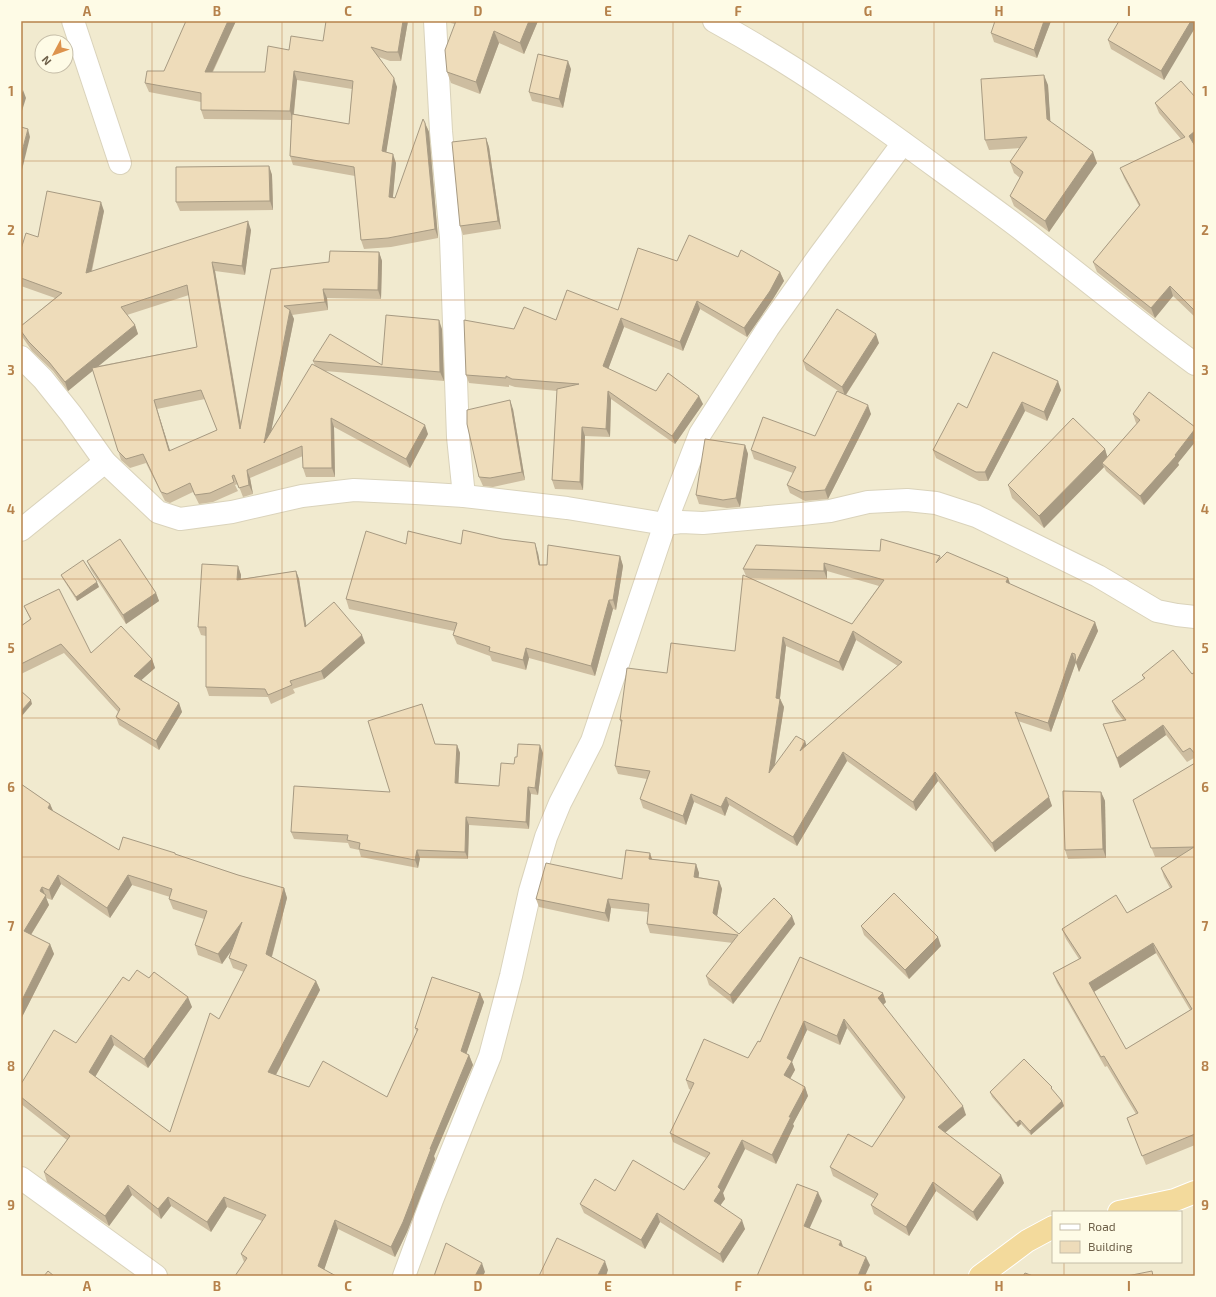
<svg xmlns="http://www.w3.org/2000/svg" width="1216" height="1297" viewBox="0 0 1216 1297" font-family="'Exo 2',sans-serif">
<rect width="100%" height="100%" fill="#faf7e0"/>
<path fill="#f1eacf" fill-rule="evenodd" d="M21 21H1195V1276H21ZM42 42H66V66H42ZM1053 1212H1181V1262H1053Z"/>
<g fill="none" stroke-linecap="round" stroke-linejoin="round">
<defs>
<g id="minor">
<path d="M73 21 120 163"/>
<path d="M435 21 441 131 451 238 458 437 464 496"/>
<path d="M714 21C795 65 870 118 943 172 976 196 1009 219 1040 244 1092 284 1142 326 1195 364"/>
<path d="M21 357 43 379 71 414 105 462 158 512 180 519 232 512 302 496 354 490 416 493 464 496 567 508 665 524 681 522 703 523 802 514 830 511 868 502 907 500 936 503 976 516 1098 576 1157 611 1177 615 1195 617"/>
<path d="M21 530 105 462"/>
<path d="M21 1178 156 1276"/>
<path d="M404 1276 432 1200 490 1056 511 976 530 891 546 837 560 803 592 741 665 524 700 434 768 328 819 256 903 143"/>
</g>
<g id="trunk">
<path d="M1119 1212 1175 1200 1195 1192"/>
<path d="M980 1276 1027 1241 1053 1227"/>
</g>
</defs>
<use href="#minor" stroke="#dad3bb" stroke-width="24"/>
<use href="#trunk" stroke="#fff" stroke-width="24"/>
<use href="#minor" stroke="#fff" stroke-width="22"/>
<use href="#trunk" stroke="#f3da9c" stroke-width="22"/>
</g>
<g fill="#cdbda0" fill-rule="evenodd">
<path d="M236 21 213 72H265L289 50 408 21 401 61H390L379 57 397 87 386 152 396 163 393 197 395 198 425 123 429 132 438 238 391 247 364 249 361 240 355 176 293 165 290 156 291 120 204 119 201 110V102L149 92 145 83 164 71ZM297 80 352 89 349 124 294 114Z"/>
<path d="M450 21H538L524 54 499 43 480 94 451 83 447 72 455 24 451 23Z"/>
<path d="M1051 21 1037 58 994 42 991 33Z"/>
<path d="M1195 21 1164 80 1111 49 1108 40Z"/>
<path d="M571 69 563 108 532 101 529 92Z"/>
<path d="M1048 85 1050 122 1097 163 1049 232 1014 206 1010 196 1020 178 1014 173 1010 162 1020 148 989 150 985 140Z"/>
<path d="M1195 97V144L1194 145 1195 146V317L1173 296 1155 318 1097 272 1093 262 1139 206 1124 178 1120 168 1181 139 1159 113 1155 103Z"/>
<path d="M486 138 489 147 501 229 463 235 460 226Z"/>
<path d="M269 166 272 175 273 210 180 211 176 202Z"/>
<path d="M104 211 92 271 251 230 245 275 215 271 241 424 271 269 329 262 379 252 382 261 381 299 327 298 328 310 292 315 294 319 271 430 315 366 313 361 382 365 442 329 444 381 325 371 428 434 410 468 334 427 335 477H306L303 468V456L250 478 253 494 243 497 238 484 235 485 238 491 213 502 199 504 193 492 170 503 165 501 146 463 130 468 121 460 93 370 68 391 53 371 32 351 21 335V326L55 298 21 286V249L38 237ZM189 295 197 347 98 366 138 334 135 325 127 315ZM205 399 217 430 170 451 157 409Z"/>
<path d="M738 257 780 272 784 281 773 299 747 337 700 309 683 351 624 327 608 369 656 391 703 404 675 444 611 399 610 437 585 436 583 490 555 489 552 480 557 391 515 387 509 385V387L469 383 466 375 514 329 556 320 618 310 677 261Z"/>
<path d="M879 343 846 395 871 414 828 499 805 501 790 493 787 485 793 473 754 459 751 450 815 436 840 392 806 370 803 361Z"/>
<path d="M1061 390 1047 421 1025 411 988 481H979L936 458 933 450 967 408Z"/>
<path d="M513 409 525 480 493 487 483 486 479 477Z"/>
<path d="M1133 414 1195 427V442L1178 463 1179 465 1144 505 1106 471 1104 467 1044 528 1012 498 1008 485 1105 449 1107 457 1137 424 1136 423Z"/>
<path d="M745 445 748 454 740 507 727 508 699 504 696 495Z"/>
<path d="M406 544H461L538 553 540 565 620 556 623 566 616 610 613 609 595 676 529 658 526 670 492 661 490 656 457 644 453 635 454 631 349 609 346 599Z"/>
<path d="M756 545 940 556 941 558 1008 578 1010 584 1095 622 1098 631 1079 672 1076 662 1051 732 1018 721 1052 806 995 852 938 781 916 811 847 761 797 846 729 805 725 816 694 802 686 825 643 808 640 799 647 779 618 774 615 766 621 723 620 720 667 673 735 651 746 576 743 569ZM827 571 879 586 852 624 750 578 827 579ZM856 640 898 666 806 746 805 741 775 765 784 707 780 698 786 646 843 671Z"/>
<path d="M87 561 156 593 159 601 126 624 91 570Z"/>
<path d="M238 566 241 575V579L296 571 299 579 306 626 365 643 324 679 293 689 295 693 271 704 268 697 209 696 206 687V636L201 635 198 627Z"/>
<path d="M61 575 99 587 77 601 63 579Z"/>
<path d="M24 606 91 653 152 659 155 668 141 680 179 703 182 712 159 750 119 725 116 717 118 712 64 653 21 674V626L30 619Z"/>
<path d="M1195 672V759L1194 758 1187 762 1166 735 1120 768 1103 724 1123 720 1116 711 1112 701 1144 679 1142 675 1192 674Z"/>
<path d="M422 704 435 744 457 745 460 753 458 783 499 786 514 764 517 757 543 753 538 795 531 794 529 829 469 825 468 859 420 858 418 868 361 857 359 850 350 848 348 843 294 839 291 832 390 792Z"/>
<path d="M1195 763V1145L1146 1165 1127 1118 1136 1114 1107 1066 1105 1067 1057 983 1053 973 1079 959 1066 939 1062 929 1127 913 1170 888 1164 877 1161 868 1178 857H1155L1133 800ZM1156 953 1190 1010 1126 1049 1094 992Z"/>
<path d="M21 784 50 804 53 811 119 850 175 853 176 855 238 875 284 888 287 898 272 957 316 981 320 990 276 1075 309 1087 387 1097 417 1033 415 1028 480 993 484 1002 466 1054 469 1055 473 1065 434 1156 435 1159 407 1232 395 1257 338 1229 324 1270 244 1262 241 1254 262 1221 227 1207 211 1232 171 1206 161 1219 132 1195 109 1226 47 1182 44 1172 67 1140 21 1104V1084L76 1043 129 981 192 1007 148 1068 114 1045 95 1077 170 1132 219 1019 244 972 233 968 229 958 232 950 222 964 198 955 195 945 204 919 173 909 169 899 170 897 132 885 110 918 61 884 52 900 46 898 49 905 31 935 50 944 54 954 21 1019Z"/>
<path d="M1101 792 1105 801 1106 858 1068 859 1065 850Z"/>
<path d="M652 859 696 864 699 873 698 877 719 881 722 889 717 916 739 934 795 924 733 1004 709 985 706 976 733 943 650 933 647 924 648 912 611 908 609 922 539 907 536 899 622 879Z"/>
<path d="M861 926 941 946 909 979 864 935Z"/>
<path d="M800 957 886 1002 883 1005 966 1115 945 1133 1004 1183 977 1221 936 1191 909 1236 874 1214 871 1205 875 1199 833 1176 830 1167 872 1147 903 1100 847 1028 840 1045 807 1030 792 1062 795 1070 790 1079 805 1087 808 1096 793 1124 794 1126 776 1164 745 1149 723 1193 725 1199 720 1205 745 1229 723 1263 660 1222 645 1249 584 1213 580 1204 615 1191 684 1190 706 1158 673 1142 670 1133 691 1090 689 1089 686 1080 748 1058 760 1042Z"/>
<path d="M1053 1091 1062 1101 1064 1106 1031 1135 1021 1124 1018 1127 992 1097 990 1092Z"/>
</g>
<g fill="#a79a82">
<path d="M228 21H236L208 81 205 72Z"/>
<path d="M403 21H408L401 61 398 52Z"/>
<path d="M529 21H538L524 54 520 43Z"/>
<path d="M1044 21H1051L1037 58 1034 50Z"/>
<path d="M1191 21H1195V28L1164 80 1161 71Z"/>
<path d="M494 31 499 43 480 94 476 82Z"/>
<path d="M568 61 571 69 563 108 559 99Z"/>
<path d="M294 71 297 80 293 120 290 111Z"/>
<path d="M1044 75 1048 85 1051 130 1047 119Z"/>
<path d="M394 78 397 87 385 160 382 151Z"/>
<path d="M23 90 26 98 21 114V96Z"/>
<path d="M425 123 429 132 438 238 435 229Z"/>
<path d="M28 129 30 137 21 174V155Z"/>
<path d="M1195 131V144L1193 146 1189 136Z"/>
<path d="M486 138 489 147 501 229 498 221Z"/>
<path d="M1093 152 1097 163 1049 232 1045 221Z"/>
<path d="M393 154 396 163 392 206 389 197Z"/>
<path d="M269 166 272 175 273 210 270 201Z"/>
<path d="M101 202 104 211 89 282 86 273Z"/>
<path d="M248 221 251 230 245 275 242 266Z"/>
<path d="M379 252 382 261 381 299 378 290Z"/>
<path d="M212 262 215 271 243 438 240 429Z"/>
<path d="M780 272 784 281 773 299 747 337 744 328Z"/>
<path d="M1170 286 1173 296 1155 318 1151 308Z"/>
<path d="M323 289 327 298 328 310 325 302Z"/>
<path d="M697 301 700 309 683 351 680 342Z"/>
<path d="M290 310 294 319 267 452 264 443Z"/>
<path d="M621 318 624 327 606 375 603 366Z"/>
<path d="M439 320 442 329 444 381 440 372Z"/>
<path d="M135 325 138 334 68 391 65 382Z"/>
<path d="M876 334 879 343 845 396 842 387Z"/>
<path d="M1058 381 1061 390 1047 421 1044 412Z"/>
<path d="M608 391 611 399 610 437 606 429Z"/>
<path d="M699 396 703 404 675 444 672 436Z"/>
<path d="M154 400 157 409 173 460 169 451Z"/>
<path d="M510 400 513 409 525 480 522 472Z"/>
<path d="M1022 402 1025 411 988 481 985 472Z"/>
<path d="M868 405 871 414 828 499 825 490Z"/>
<path d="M331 418 334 427 335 477 332 468Z"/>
<path d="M425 425 428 434 410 468 406 459Z"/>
<path d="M582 427 585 436 583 490 580 482Z"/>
<path d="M1195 429V442L1178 463 1179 465 1144 505 1140 496 1175 455Z"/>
<path d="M745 445 748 454 740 507 736 498Z"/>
<path d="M1105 449 1109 462 1102 463 1104 467 1044 528 1039 516Z"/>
<path d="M247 470 250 478 253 494 249 485Z"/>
<path d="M535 543 538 553 542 575 539 565Z"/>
<path d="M620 556 623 566 616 610 613 600Z"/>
<path d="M824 563 827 571V579L824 571Z"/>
<path d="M238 566 241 575 240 588 237 580Z"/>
<path d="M296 571 299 579 308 636 305 627Z"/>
<path d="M1008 578 1011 587 1006 582Z"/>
<path d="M97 582 99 587 77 601 76 597Z"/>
<path d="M156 593 159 601 126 624 123 615Z"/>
<path d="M609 600 613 609 595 676 591 666Z"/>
<path d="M1095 622 1098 631 1079 672 1076 663Z"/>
<path d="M853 631 856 640 843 671 839 662Z"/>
<path d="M362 635 365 643 324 679 321 671Z"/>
<path d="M783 637 786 646 779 706 776 698Z"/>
<path d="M526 648 529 658 526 670 523 660Z"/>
<path d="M1072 653 1076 662 1051 732 1048 723Z"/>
<path d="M152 659 155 668 137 684 134 676Z"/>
<path d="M780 699 784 707 772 781 769 773Z"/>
<path d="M31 700 32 704 21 717V711Z"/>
<path d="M179 703 182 712 159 750 156 741Z"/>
<path d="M1163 725 1166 735 1120 768 1117 758Z"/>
<path d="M805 741 808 750 800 751Z"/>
<path d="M457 745 460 753 458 791 455 783Z"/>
<path d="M540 745 543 753 538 795 535 788Z"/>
<path d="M843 752 847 761 797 846 793 837Z"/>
<path d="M935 772 938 781 916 811 913 802Z"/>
<path d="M528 787 531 794 529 829 526 822Z"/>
<path d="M1101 792 1105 801 1106 858 1103 849Z"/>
<path d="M691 794 694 802 686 825 683 816Z"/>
<path d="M726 797 729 805 725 816 721 807Z"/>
<path d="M1049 797 1052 806 995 852 992 843Z"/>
<path d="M50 804 54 813 48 808Z"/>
<path d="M466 817 469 825 468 859 465 852Z"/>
<path d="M417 850 420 858 418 868 415 860Z"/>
<path d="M650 853 653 862 649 859Z"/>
<path d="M696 864 699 873 698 885 694 877Z"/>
<path d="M58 875 61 884 52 900 49 890Z"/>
<path d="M128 875 132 885 110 918 107 908Z"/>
<path d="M719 881 722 889 716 922 713 913Z"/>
<path d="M42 887 49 905 27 941 24 931Z"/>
<path d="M284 888 287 898 270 963 266 954Z"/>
<path d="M608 899 611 908 609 922 605 913Z"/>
<path d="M792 916 795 924 733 1004 730 995Z"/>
<path d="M242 922 245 931 222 964 218 954Z"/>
<path d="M938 937 941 946 909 979 905 970Z"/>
<path d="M1153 943 1156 953 1092 993 1089 983Z"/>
<path d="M50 944 54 954 21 1019V1002Z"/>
<path d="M316 981 320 990 272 1082 268 1072Z"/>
<path d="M480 993 484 1002 464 1061 461 1051Z"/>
<path d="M883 993 886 1002 881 1007 878 998Z"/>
<path d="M188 997 192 1007 148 1068 144 1059Z"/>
<path d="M844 1019 847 1028 840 1045 837 1036Z"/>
<path d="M804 1021 807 1030 792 1062 795 1070 787 1084 784 1075 787 1058Z"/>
<path d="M111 1035 114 1045 92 1082 89 1072Z"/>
<path d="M469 1055 473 1065 434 1156 435 1159 407 1232 395 1257 391 1247 430 1149Z"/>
<path d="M805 1087 808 1096 793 1124 794 1126 776 1164 772 1155 789 1117Z"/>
<path d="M1062 1101 1064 1106 1031 1135 1030 1131Z"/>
<path d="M963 1106 966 1115 941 1136 938 1127Z"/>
<path d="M1020 1120 1021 1124 1018 1127 1016 1123Z"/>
<path d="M742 1140 745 1149 723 1193 725 1199 717 1210 714 1201 718 1187Z"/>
<path d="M1001 1175 1004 1183 977 1221 973 1212Z"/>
<path d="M933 1182 936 1191 909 1236 906 1227Z"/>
<path d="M128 1185 132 1195 109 1226 105 1216Z"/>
<path d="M818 1192 822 1201 807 1234 804 1226Z"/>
<path d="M168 1197 171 1206 161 1219 158 1209Z"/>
<path d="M224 1197 227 1207 211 1232 207 1222Z"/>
<path d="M657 1213 660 1222 645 1249 641 1240Z"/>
<path d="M335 1220 338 1229 322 1276 318 1266Z"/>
<path d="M742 1220 745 1229 723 1263 720 1254Z"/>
<path d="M841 1241 844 1249 839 1245Z"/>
<path d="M866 1257 870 1265 865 1276H858Z"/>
<path d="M605 1261 608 1270 606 1276H598V1275Z"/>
<path d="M482 1263 485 1272 483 1276H475Z"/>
</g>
<g fill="#eedcba" stroke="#a79a82" fill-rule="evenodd">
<path d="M186 21H228L205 72H265L268 46 289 50 291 36 323 41 326 21H403L398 52H387L371 47 394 78 382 151 393 154 389 197 395 198 423 119 425 123 435 229 388 238 361 240 354 167 290 156 292 114 349 124 353 81 294 71 290 111 201 110V93L145 83 147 71H164Z"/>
<path d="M456 21H529L520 43 494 31 476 82 447 72 445 50Z"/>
<path d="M995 21H1044L1034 50 991 33Z"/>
<path d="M1119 21H1191L1161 71 1108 40Z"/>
<path d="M538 54 568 61 559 99 529 92Z"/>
<path d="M1044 75 1047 119 1093 152 1045 221 1010 196 1023 172 1010 162 1027 137 985 140 981 79Z"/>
<path d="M1181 81 1195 97V131L1189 136 1195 146V311L1170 286 1151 308 1093 262 1140 205 1120 168 1185 137 1155 103Z"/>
<path d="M21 127 28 129 21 155Z"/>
<path d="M486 138 498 221 460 226 452 142Z"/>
<path d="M269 166 270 201 176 202V167Z"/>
<path d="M47 191 101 202 86 273 248 221 242 266 212 262 240 429 271 269 329 262 330 251 379 252 378 290 323 289 325 302 284 306 290 310 264 443 312 364 425 425 406 459 331 418 332 468H303L302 446 247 470 249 485 239 488 234 475 232 476 234 482 210 493 195 495 190 483 167 494 161 492 143 454 126 459 118 451 92 368 197 347 187 285 121 307 135 325 65 382 49 362 29 342 21 331V326L62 293 21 278V249L26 233 38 237ZM201 390 217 430 169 451 154 400Z"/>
<path d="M689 235 738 257 741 250 780 272 770 291 744 328 697 301 680 342 621 318 603 366 656 391 668 373 699 396 672 436 608 391 606 429 582 427 580 482 552 480 557 389 579 384 512 379 506 376V378L466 375 464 320 514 329 524 307 556 320 567 290 618 310 638 248 677 261Z"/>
<path d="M837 309 876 334 842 387 803 361Z"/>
<path d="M386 315 439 320 440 372 313 361 330 334 382 365Z"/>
<path d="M993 352 1058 381 1044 412 1022 402 985 472H976L933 450 958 403 967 408Z"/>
<path d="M837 391 868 405 825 490 802 492 787 485 796 467 751 450 763 417 815 436Z"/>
<path d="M1149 392 1195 427V429L1175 455 1176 456 1140 496 1102 463 1140 420 1133 414Z"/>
<path d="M510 400 522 472 490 478 479 477 467 424V410Z"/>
<path d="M1073 418 1105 449 1039 516 1008 485Z"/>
<path d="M705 439 745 445 736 498 723 500 696 495Z"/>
<path d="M463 530 502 539 535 543 539 565H547L548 545 620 556 613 600H609L591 666 526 648 523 660 489 651 490 647 453 635 457 623 346 599 366 531 406 544 408 531 461 544Z"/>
<path d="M120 539 156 593 123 615 87 561Z"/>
<path d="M881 539 940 556 936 563 947 552 1008 578 1006 582 1095 622 1076 663 1075 654 1072 653 1048 723 1015 712 1049 797 992 843 935 772 913 802 843 752 793 837 726 797 721 807 691 794 683 816 640 799 650 771 615 766 622 720H620L627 668 667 673 671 643 735 651 743 575 852 624 884 580 824 563V571L743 569 756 545 880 551ZM853 631 902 662 800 751 805 741 796 736 769 773 780 699 776 698 783 637 839 662Z"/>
<path d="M83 560 97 582 76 597 61 575Z"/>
<path d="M202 564 238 566 237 580 296 571 305 627 334 602 362 635 321 671 290 681 292 685 268 695 265 689 206 687V627H198Z"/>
<path d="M59 589 91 653 121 626 152 659 134 676 179 703 156 741 116 717 120 709 61 644 21 664V626L31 619 24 606Z"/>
<path d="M1173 650 1192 674 1195 672V754L1190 748 1183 752 1163 725 1117 758 1103 724 1126 720 1112 701 1145 678 1142 675Z"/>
<path d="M21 691 31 700 21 711Z"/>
<path d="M422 704 435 744 457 745 455 783 499 786 501 763 514 764 515 757H517L518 744 540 745 535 788 528 787 526 822 466 817 465 852 417 850 415 860 359 849 360 843 347 840 348 835 291 832 294 786 390 792 368 721Z"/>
<path d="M1195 763V1134L1142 1156 1127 1118 1138 1113 1104 1056 1101 1057 1053 973 1081 958 1062 929 1116 895 1127 913 1172 887 1161 868 1194 847 1151 848 1133 800ZM1153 943 1192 1009 1126 1049 1089 983Z"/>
<path d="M21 784 50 804 48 808 119 850 123 837 175 853V854L238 875 284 888 266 954 316 981 268 1072 309 1087 323 1061 387 1097 418 1029 415 1028 432 977 480 993 461 1051 469 1055 430 1149H431L403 1222 391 1247 335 1220 318 1266 336 1276H235L247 1258 241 1254 266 1215 224 1197 207 1222 168 1197 158 1209 128 1185 105 1216 44 1172 70 1136 21 1097V1084L54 1030 76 1043 123 977 129 981 137 970 149 978 154 972 188 997 144 1059 111 1035 89 1072 170 1132 210 1013 219 1019 247 965 229 958 242 922 218 954 195 945 207 911 169 899 172 889 128 875 107 908 58 875 49 890 42 887 40 891 46 895 24 931 50 944 21 1002Z"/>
<path d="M1063 791 1101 792 1103 849 1065 850Z"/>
<path d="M626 850 650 853 649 859 696 864 694 877 719 881 713 913 739 934 774 898 792 916 730 995 706 976 738 935 647 924 649 904 608 899 605 913 536 899 546 863 622 879Z"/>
<path d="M894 893 938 937 905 970 861 926Z"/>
<path d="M800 957 883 993 878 998 963 1106 938 1127 1001 1175 973 1212 933 1182 906 1227 871 1205 878 1194 830 1167 848 1134 872 1147 905 1097 844 1019 837 1036 804 1021 787 1058 792 1061 784 1075 805 1087 789 1117H791L772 1155 742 1140 718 1187 721 1190 714 1201 742 1220 720 1254 657 1213 641 1240 580 1204 595 1179 615 1191 633 1160 684 1190 710 1153 670 1133 694 1083 686 1080 704 1039 748 1058 758 1041 760 1042Z"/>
<path d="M1024 1059 1052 1087 1051 1088 1062 1101 1030 1131 1020 1120 1016 1123 990 1092Z"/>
<path d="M797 1184 818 1192 804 1226 841 1241 839 1245 866 1257 858 1276H757Z"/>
<path d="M557 1238 605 1261 598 1275 601 1276H539Z"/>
<path d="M446 1243 482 1263 475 1276H434Z"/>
<path d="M48 1271 54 1276H44Z"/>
<path d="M1152 1271 1153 1276H1127Z"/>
<path d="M1025 1273 1033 1276H1023Z"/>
</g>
<path fill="none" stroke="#b6824c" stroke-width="1" stroke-opacity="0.55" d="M152 21V1276M282 21V1276M413 21V1276M543 21V1276M673 21V1276M803 21V1276M934 21V1276M1064 21V1212M21 161H1195M21 300H1195M21 440H1195M21 579H1195M21 718H1195M21 857H1195M21 997H1195M21 1136H1195M1064 1262V1276"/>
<rect width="1216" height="1297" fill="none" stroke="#fefbe6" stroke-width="44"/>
<rect x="1052" y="1211" width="130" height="52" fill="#fefbe6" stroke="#c5bda8"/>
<rect x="1060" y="1224" width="20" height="6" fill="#ffffff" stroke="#c5bda8"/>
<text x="1088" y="1231" font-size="12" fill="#6f614a">Road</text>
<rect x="1060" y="1241" width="20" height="12" fill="#eedcba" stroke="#c5bda8"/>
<text x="1088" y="1251" font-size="12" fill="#6f614a">Building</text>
<g transform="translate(54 54) rotate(229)"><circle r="19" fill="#fefbe6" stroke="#c5bda8"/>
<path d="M0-3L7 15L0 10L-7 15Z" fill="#dd934d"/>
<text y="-6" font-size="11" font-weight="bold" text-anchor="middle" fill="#6f614a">N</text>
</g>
<rect x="22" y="22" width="1172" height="1253" fill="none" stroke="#b6824c" stroke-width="1.5"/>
<g font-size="13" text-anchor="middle" font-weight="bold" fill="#b6824c">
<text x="87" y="16">A</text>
<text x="217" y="16">B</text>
<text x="348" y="16">C</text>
<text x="478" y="16">D</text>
<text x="608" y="16">E</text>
<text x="738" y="16">F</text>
<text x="868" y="16">G</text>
<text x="999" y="16">H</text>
<text x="1129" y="16">I</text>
<text x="11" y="96">1</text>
<text x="1205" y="96">1</text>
<text x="11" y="235">2</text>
<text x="1205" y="235">2</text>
<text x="11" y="375">3</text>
<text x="1205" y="375">3</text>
<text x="11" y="514">4</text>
<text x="1205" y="514">4</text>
<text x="11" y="653">5</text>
<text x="1205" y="653">5</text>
<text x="11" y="792">6</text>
<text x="1205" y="792">6</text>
<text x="11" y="931">7</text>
<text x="1205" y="931">7</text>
<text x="11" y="1071">8</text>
<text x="1205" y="1071">8</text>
<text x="11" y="1210">9</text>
<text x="1205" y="1210">9</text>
<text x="87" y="1291">A</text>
<text x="217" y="1291">B</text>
<text x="348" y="1291">C</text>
<text x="478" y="1291">D</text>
<text x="608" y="1291">E</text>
<text x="738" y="1291">F</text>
<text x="868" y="1291">G</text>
<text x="999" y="1291">H</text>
<text x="1129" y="1291">I</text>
</g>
</svg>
